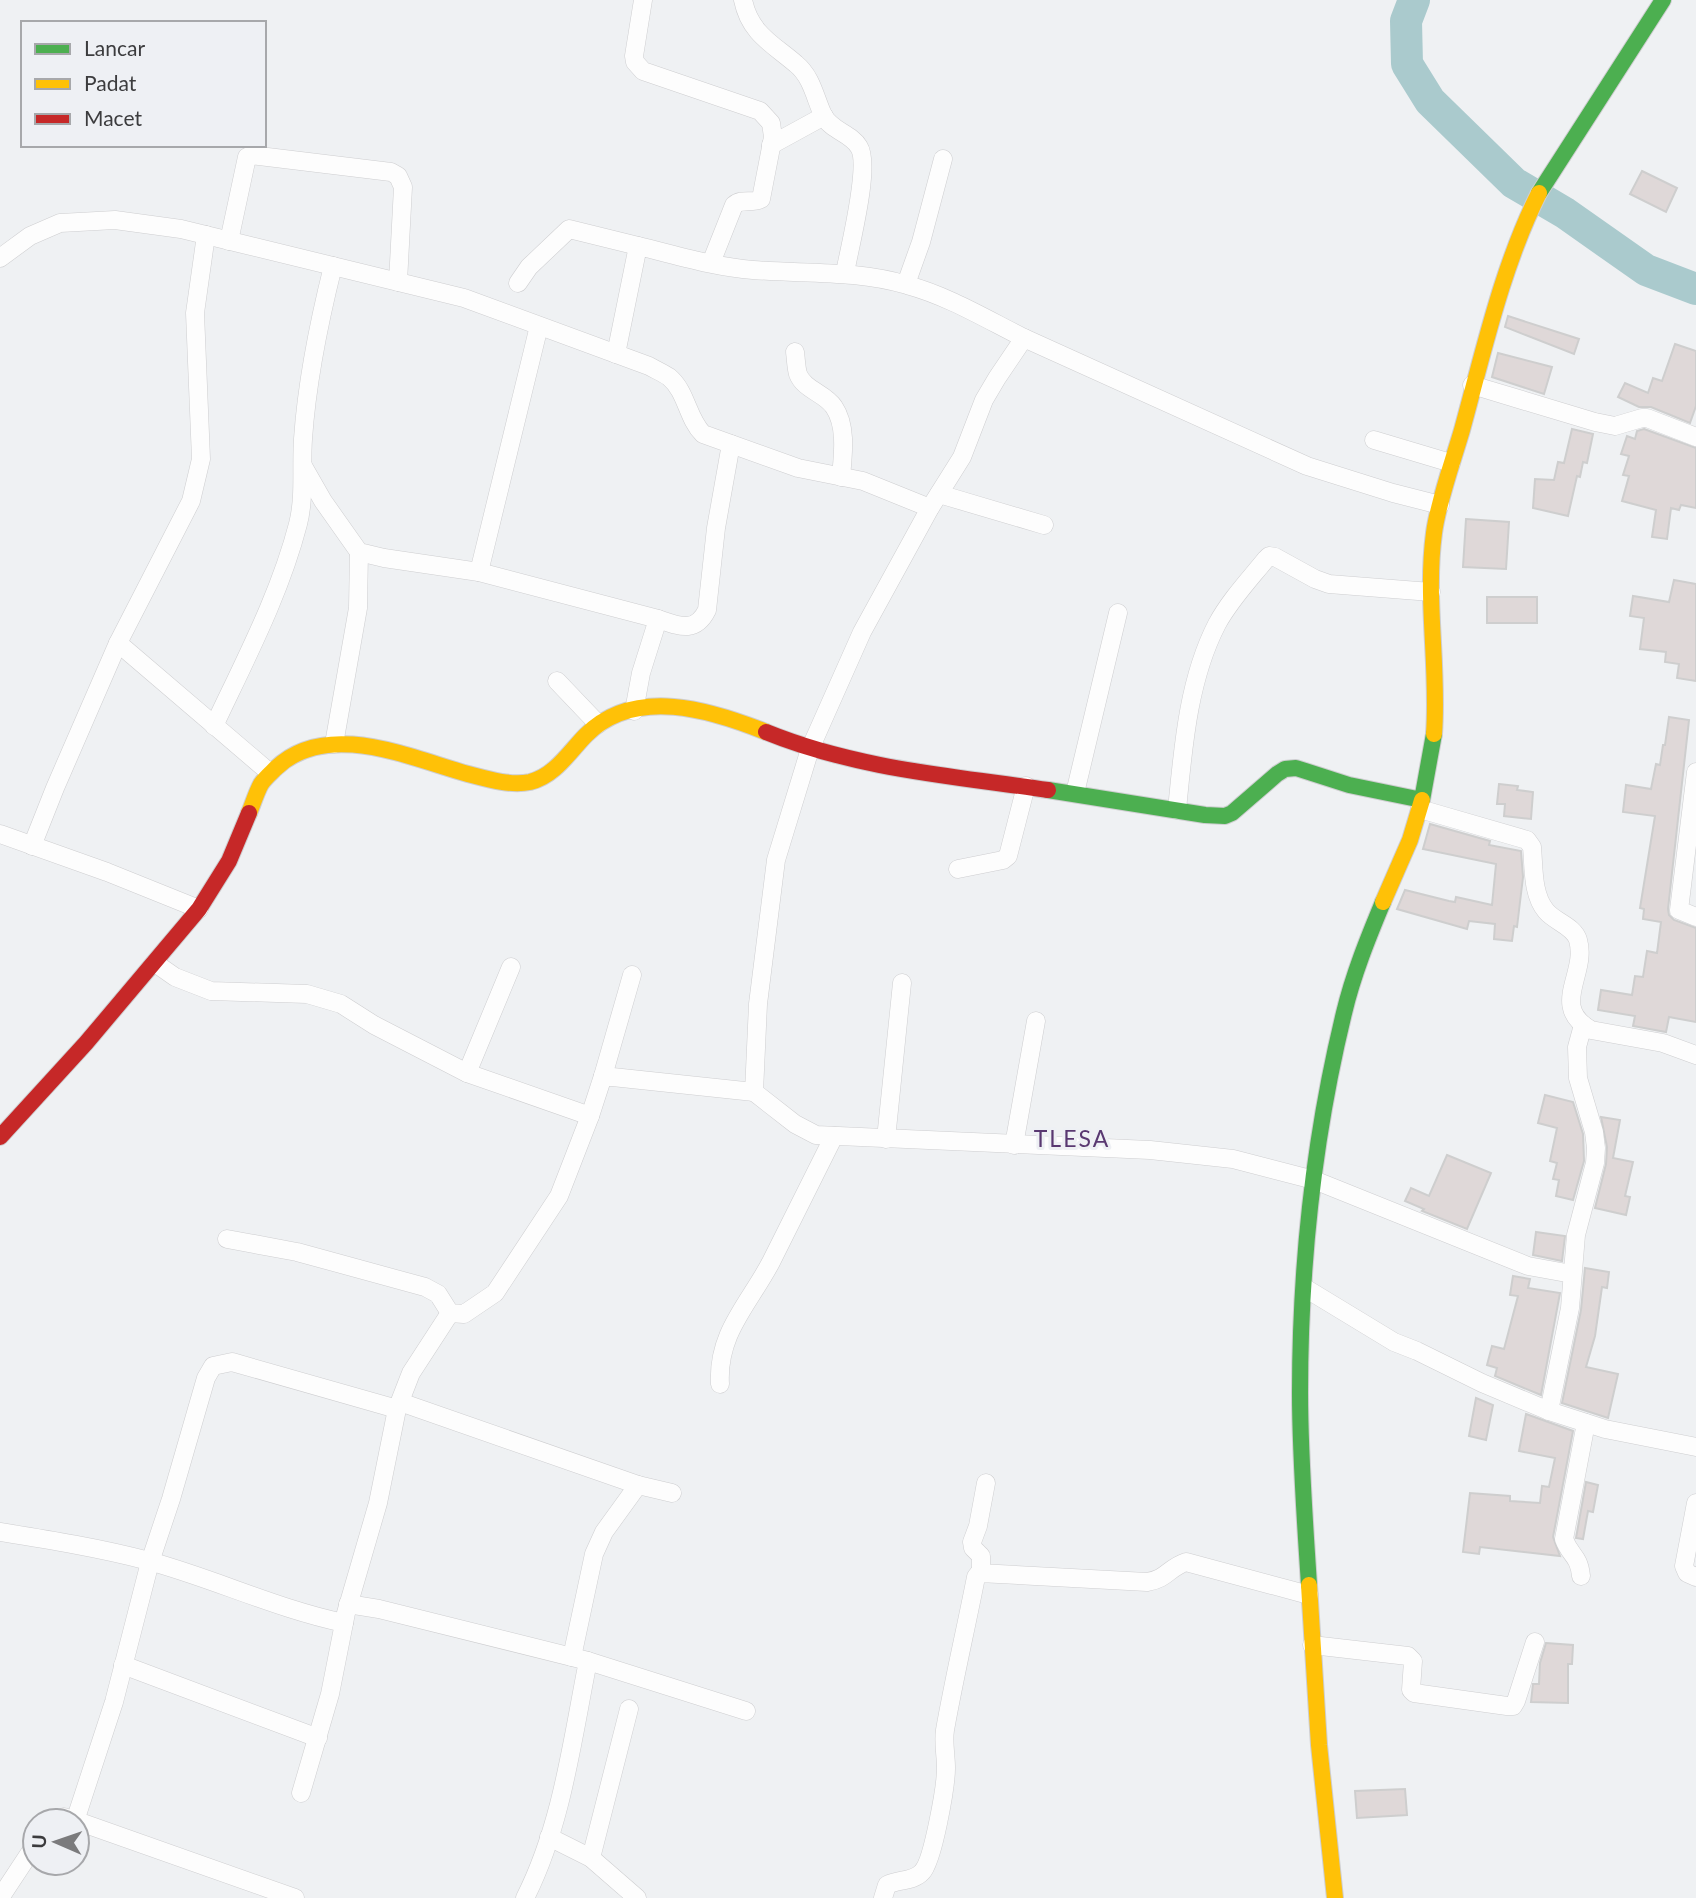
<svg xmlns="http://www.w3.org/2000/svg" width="1696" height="1898" viewBox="0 0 1696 1898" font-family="Lato,sans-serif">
<rect width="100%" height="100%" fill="#eff1f3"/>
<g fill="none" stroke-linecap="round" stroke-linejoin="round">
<path stroke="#aacacd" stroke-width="32" d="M1414 0 1406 21 1407 64 1430 101 1514 183 1565 213 1646 270 1696 289"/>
</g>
<g fill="#dfd8d8" stroke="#cecece" stroke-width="2">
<path d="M1642 171 1677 188 1666 212 1630 194Z"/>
<path d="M1508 316 1579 339 1574 354 1505 327Z"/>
<path d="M1675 344 1696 351V406L1690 423 1651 407H1639L1618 397 1625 383 1648 393 1653 378 1662 381Z"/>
<path d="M1498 353 1552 367 1544 394 1492 377Z"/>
<path d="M1572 429 1593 434 1587 463 1583 462 1580 477 1577 476 1568 516 1533 508 1535 479 1554 480 1558 462 1564 463Z"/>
<path d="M1644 429 1696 448V508L1681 505 1679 510 1671 508 1667 539 1652 537 1656 510 1622 501 1629 476 1623 475 1629 456 1621 454 1627 436 1635 439 1637 431Z"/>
<path d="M1466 519 1509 522 1506 569 1463 567Z"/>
<path d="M1674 580 1696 584V681L1677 678 1679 664 1665 662 1666 652 1640 649 1644 618 1630 616 1633 596 1669 602Z"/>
<rect x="1487" y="597" width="50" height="26"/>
<path d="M1669 717 1689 720 1668 909 1669 915 1674 920 1696 928V1022L1669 1017 1666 1032 1633 1026 1635 1016 1598 1010 1601 990 1632 995 1635 976 1643 977 1647 951 1657 953 1661 922 1643 919 1644 909 1640 908 1655 816 1623 812 1626 785 1651 789 1656 764 1660 765 1663 745H1665Z"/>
<path d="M1499 784 1518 786 1517 790 1533 792 1531 819 1504 816 1505 804H1497Z"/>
<path d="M1430 824 1490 841 1489 845 1521 851 1523 877 1517 927 1514 926 1512 941 1494 939 1495 924 1469 921 1467 929 1397 909 1405 890 1449 901 1455 902 1456 897 1492 905 1496 864 1423 849Z"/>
<path d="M1545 1095 1573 1102 1583 1134 1584 1161 1573 1200 1556 1196 1559 1180 1553 1179 1557 1163 1550 1161 1557 1128 1538 1123Z"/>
<path d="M1601 1117 1620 1120 1613 1158 1633 1162 1625 1196 1630 1197 1626 1215 1595 1208 1606 1164 1607 1147Z"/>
<path d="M1447 1155 1491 1173 1467 1229 1422 1211 1424 1209 1405 1201 1411 1188 1429 1196Z"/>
<path d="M1536 1232 1565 1236 1562 1261 1533 1255Z"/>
<path d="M1585 1268 1609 1272 1607 1288 1602 1287 1595 1336 1586 1367 1618 1374 1608 1418 1562 1403 1581 1310Z"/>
<path d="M1513 1276 1530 1279 1528 1288 1560 1293 1541 1395 1495 1376 1497 1368 1487 1365 1492 1346 1504 1349 1518 1296 1510 1295Z"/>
<path d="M1476 1398 1493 1405 1486 1440 1469 1436Z"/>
<path d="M1526 1414 1573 1431 1553 1537 1560 1556 1480 1547 1479 1554 1463 1552 1470 1493 1510 1496V1501L1540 1503 1542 1486 1549 1487 1555 1458 1519 1451Z"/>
<path d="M1586 1482 1598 1485 1593 1512 1588 1511 1583 1539 1576 1538Z"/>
<path d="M1546 1643 1573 1645 1572 1664H1568V1703L1531 1702 1533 1684H1539L1540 1663Z"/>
<path d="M1405 1789 1407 1815 1357 1818 1355 1791Z"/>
</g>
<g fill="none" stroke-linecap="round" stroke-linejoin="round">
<defs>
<g id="street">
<path d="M643 0 634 56 635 62 643 71 760 111 771 123 773 137 761 199C752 204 742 198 734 205L711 263"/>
<path d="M743 0C750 34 773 44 796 64 812 77 815 98 823 115 831 131 851 133 859 147 871 166 849 249 845 273"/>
<path d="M771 145 824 116"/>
<path d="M229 241 247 157 251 155 391 172 398 176 403 187 398 282"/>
<path d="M0 258 30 236 60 223 115 220 181 229 464 298 649 366C656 370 663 373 669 377 687 392 687 418 703 434L798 468 863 481 930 508"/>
<path d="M518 283 529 267 569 229 638 246"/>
<path d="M906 284 921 242 943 159"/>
<path d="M1024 338 1307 466 1393 493 1440 505"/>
<path d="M795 352C796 359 796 367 798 374 804 390 825 393 834 407 847 426 843 455 841 477"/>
<path d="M1472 385 1595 422 1615 426 1642 418H1647L1696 437"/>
<path d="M1374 440 1451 463"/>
<path d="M303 466 323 501 359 552 384 558 479 572 658 619 641 673 634 711"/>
<path d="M939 494 1044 525"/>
<path d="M479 572 539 326"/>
<path d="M658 619C679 626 695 634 707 610L716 528 731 444"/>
<path d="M118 643 269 772"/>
<path d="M557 681 598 724"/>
<path d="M214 726C245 660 280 594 298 524 305 497 301 466 303 439 307 380 319 322 333 266"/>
<path d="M334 744 358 608 359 552"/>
<path d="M1696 772 1679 910 1696 917"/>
<path d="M1075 793 1118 613"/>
<path d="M1420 809 1527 840 1532 847C1534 868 1532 894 1546 911 1555 922 1574 926 1578 940 1588 974 1549 1006 1591 1030L1663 1043 1696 1055"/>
<path d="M1177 810C1183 748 1188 680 1217 624 1230 600 1249 580 1266 559L1269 556 1275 557 1315 579 1329 584 1431 592"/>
<path d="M0 834 107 872 199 909"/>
<path d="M32 846 55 788 118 643 191 501 201 459 195 313 206 235"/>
<path d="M958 869 1003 860 1008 856 1026 786"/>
<path d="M155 963 175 977 211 991 307 994 341 1004 374 1025 467 1073 590 1116"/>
<path d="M467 1073 511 967"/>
<path d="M603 1076 632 975"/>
<path d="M754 1092 795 1124 816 1135 1150 1150 1233 1159 1314 1180 1528 1266 1572 1274"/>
<path d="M886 1139 902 983"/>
<path d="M1014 1145 1036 1021"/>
<path d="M227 1239 297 1252 425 1287 438 1294 450 1313 464 1314 495 1293 559 1196 590 1116 603 1076 754 1092 758 1004 776 860 810 749 862 632 930 508 962 457 984 400 997 378 1024 338C986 319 948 296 907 285 857 270 805 274 753 270 714 267 676 255 638 246L616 354"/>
<path d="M1305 1288 1394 1342 1417 1351 1482 1383 1549 1411 1605 1429 1696 1447"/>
<path d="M720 1384C717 1333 749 1304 771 1262 792 1220 813 1178 834 1136"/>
<path d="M400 1402 638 1485"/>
<path d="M1549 1411 1570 1308 1576 1235 1595 1163 1596 1148 1594 1132 1578 1078 1577 1047 1583 1025"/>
<path d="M1696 1503 1684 1566 1687 1573 1696 1577"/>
<path d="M0 1532C50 1540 100 1548 149 1561 215 1579 277 1609 344 1623"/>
<path d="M981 1573V1556L973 1548 972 1542 978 1526 986 1483"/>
<path d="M1581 1576C1579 1555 1570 1556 1564 1539L1586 1423"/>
<path d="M348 1604 379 1609 588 1661 746 1711"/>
<path d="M1312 1645 1408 1656 1413 1661 1411 1690 1414 1693 1507 1706H1513L1516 1701 1535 1642"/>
<path d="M572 1657 594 1554 604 1532 638 1485 672 1493"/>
<path d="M123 1665 318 1738"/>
<path d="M301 1793 330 1694 346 1613 378 1503 397 1409 411 1373 450 1313"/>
<path d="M54 1821 64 1817 76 1821"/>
<path d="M75 1821 114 1702 150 1562 171 1499 206 1378 213 1366 232 1362 397 1409"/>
<path d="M77 1821 295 1898"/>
<path d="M549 1837 591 1858 637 1898"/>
<path d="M591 1858 629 1709"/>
<path d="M0 1898 35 1845"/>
<path d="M525 1898C562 1825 572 1741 588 1661"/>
<path d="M883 1898 887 1885C898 1879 913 1882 922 1872 933 1861 946 1786 946 1768 946 1755 943 1743 945 1730 954 1679 966 1628 976 1577L979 1573 1147 1582C1167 1579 1168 1568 1186 1562L1309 1595"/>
</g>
<g id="fast">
<path d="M1539 193 1663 0"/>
<path d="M1048 790 1205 815 1225 816 1232 813 1277 774 1285 769 1296 768 1349 785 1422 800 1434 734"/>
<path d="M1309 1585C1305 1521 1300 1457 1300 1393 1300 1266 1314 1136 1344 1013 1353 975 1368 938 1383 902"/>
</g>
<g id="slow">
<path d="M1434 734C1439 667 1425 600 1434 533 1438 502 1453 461 1462 430 1484 350 1502 267 1539 193"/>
<path d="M249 813C253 804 256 793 261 784 265 778 271 773 276 768 327 719 410 758 468 774 487 779 510 786 530 782 555 776 570 751 586 735 635 686 711 710 766 732"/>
<path d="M1383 902 1410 840 1422 800"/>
<path d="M1309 1585 1319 1745 1335 1898"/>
</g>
<g id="jam">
<path d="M766 732C857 769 952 776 1048 790"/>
<path d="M0 1137 86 1043 199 909 229 861 249 813"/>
</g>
</defs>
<use href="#street" stroke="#ceced0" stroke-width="19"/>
<use href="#fast" stroke="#ceced0" stroke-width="18"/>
<use href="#slow" stroke="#ceced0" stroke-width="18"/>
<use href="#jam" stroke="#ceced0" stroke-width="18"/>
<use href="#street" stroke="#fdfdfd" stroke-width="18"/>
<use href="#fast" stroke="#4caf50" stroke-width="16"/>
<use href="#slow" stroke="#ffc107" stroke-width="16"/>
<use href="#jam" stroke="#c62828" stroke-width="16"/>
</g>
<g text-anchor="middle" stroke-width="6" stroke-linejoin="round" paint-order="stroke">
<g font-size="23" letter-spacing="2" fill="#593871" stroke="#eef0f4">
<text x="1072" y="1147">TLESA</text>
</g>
</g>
<rect x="21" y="21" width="245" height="126" fill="#eef0f4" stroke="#a7a8ab" stroke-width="2"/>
<rect x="35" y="44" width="35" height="10" fill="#4caf50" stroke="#a7a8ab" stroke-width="2"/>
<text x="84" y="56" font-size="21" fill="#3c3c3e">Lancar</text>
<rect x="35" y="79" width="35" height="10" fill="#ffc107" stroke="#a7a8ab" stroke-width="2"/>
<text x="84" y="91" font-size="21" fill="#3c3c3e">Padat</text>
<rect x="35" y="114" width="35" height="10" fill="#c62828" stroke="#a7a8ab" stroke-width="2"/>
<text x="84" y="126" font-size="21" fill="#3c3c3e">Macet</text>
<g transform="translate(56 1842) rotate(272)"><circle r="33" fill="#eef0f4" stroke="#a7a8ab" stroke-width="2"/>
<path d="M0-5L12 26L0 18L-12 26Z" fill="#7b7b7d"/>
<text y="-10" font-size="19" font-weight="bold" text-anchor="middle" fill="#3c3c3e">U</text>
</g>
</svg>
